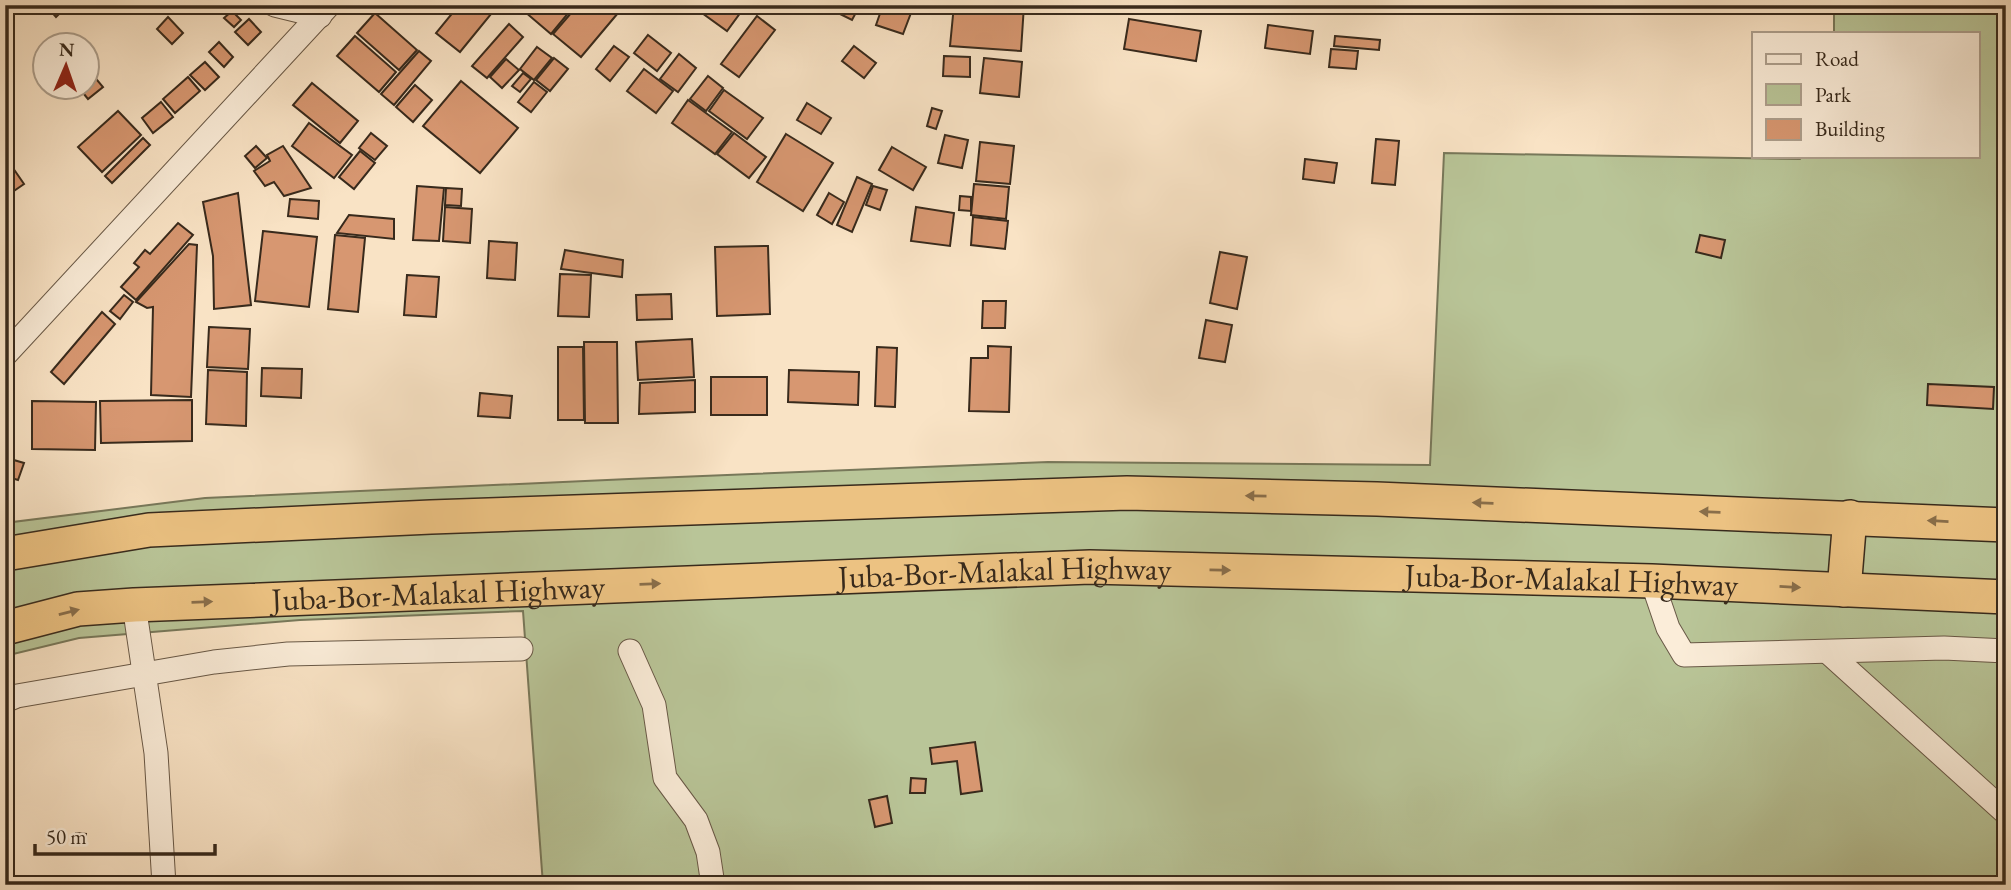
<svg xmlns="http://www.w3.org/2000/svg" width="2011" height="890" viewBox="0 0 2011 890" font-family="'EB Garamond',serif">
<rect width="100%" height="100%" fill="#f9e3c5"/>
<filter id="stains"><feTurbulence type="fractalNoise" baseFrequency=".00286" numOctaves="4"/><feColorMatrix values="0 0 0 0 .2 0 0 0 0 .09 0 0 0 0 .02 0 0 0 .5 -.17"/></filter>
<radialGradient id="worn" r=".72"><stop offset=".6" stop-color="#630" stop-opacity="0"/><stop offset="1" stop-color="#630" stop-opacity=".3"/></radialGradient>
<path fill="#b9c598" stroke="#78785a" stroke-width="2" d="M1834 5H2006V885H543L523 611 300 620 79 638 5 656V523L205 498 629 479 1048 462 1430 465 1444 153 1800 159 1802 156H1978V33H1834Z"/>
<g fill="#d79771" stroke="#382a1c" stroke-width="2">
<path d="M17 5H31L23 12Z"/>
<path d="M53 5H61L65 8 56 17 49 9Z"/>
<path d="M459 5H492L496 8 460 52 436 33Z"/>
<path d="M531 5H575L551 34 525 12Z"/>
<path d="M578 5H609L618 13 581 57 553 34Z"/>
<path d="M708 5H746L727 31 702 13Z"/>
<path d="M838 5H860L852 20 834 11Z"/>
<path d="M883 5H914L903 34 876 25Z"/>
<path d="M954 5H1024L1021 51 950 46Z"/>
<path d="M232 11 241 20 234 27 224 18Z"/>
<path d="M375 13 417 50 399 70 357 33Z"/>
<path d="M757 16 775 30 739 77 721 64Z"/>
<path d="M168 17 183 33 172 44 157 29Z"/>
<path d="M249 19 261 32 248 45 235 32Z"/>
<path d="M1129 19 1201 31 1196 61 1124 49Z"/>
<path d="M509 24 523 37 487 78 472 66Z"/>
<path d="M1268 25 1313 31 1310 54 1265 48Z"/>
<path d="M648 35 671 53 657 71 634 53Z"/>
<path d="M355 36 396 72 379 92 337 56Z"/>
<path d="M1335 36 1380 40 1379 50 1334 46Z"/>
<path d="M219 42 233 57 224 67 209 52Z"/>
<path d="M614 46 629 57 610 81 596 69Z"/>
<path d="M854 46 876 63 864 78 842 61Z"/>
<path d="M537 47 552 58 534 80 520 69Z"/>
<path d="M1331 49 1358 51 1356 69 1329 67Z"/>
<path d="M419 51 431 61 394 105 381 94Z"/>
<path d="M679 54 696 68 678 92 660 79Z"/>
<path d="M944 56 970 57V77L943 76Z"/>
<path d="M554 58 568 69 550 91 536 80Z"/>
<path d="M984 58 1022 62 1019 97 980 93Z"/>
<path d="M506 59 519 70 502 88 490 77Z"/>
<path d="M205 62 219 77 205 90 190 75Z"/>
<path d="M644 69 673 91 656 113 627 91Z"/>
<path d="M523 73 531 79 520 92 512 86Z"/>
<path d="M92 74 103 87 88 99 79 88H88V78Z"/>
<path d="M708 76 723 88 706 111 690 99Z"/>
<path d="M188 77 200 91 175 113 163 99Z"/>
<path d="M461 81 518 128 480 173 423 126Z"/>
<path d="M534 82 547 92 531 112 518 102Z"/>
<path d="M312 83 358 121 340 143 293 105Z"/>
<path d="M415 85 432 100 413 122 396 107Z"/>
<path d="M724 90 763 118 747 139 709 111Z"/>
<path d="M688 100 732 132 715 154 672 123Z"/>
<path d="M161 102 173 117 153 133 142 118Z"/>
<path d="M807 103 831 118 821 134 797 120Z"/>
<path d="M932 108 942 111 936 129 927 126Z"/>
<path d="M118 111 141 135 102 172 78 147Z"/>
<path d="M309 123 352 155 334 178 292 146Z"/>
<path d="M371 133 387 146 375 160 359 148Z"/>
<path d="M734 133 766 157 749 178 717 154Z"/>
<path d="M786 134 833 163 803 211 757 182Z"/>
<path d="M945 135 968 140 962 168 938 163Z"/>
<path d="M143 138 150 145 112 183 105 176Z"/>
<path d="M1376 139 1399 141 1395 185 1372 183Z"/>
<path d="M980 142 1014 146 1010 184 976 181Z"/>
<path d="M256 146 267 158 255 168 245 156Z"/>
<path d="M283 146 311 188 284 196 274 182 265 186 254 171 270 161 267 155Z"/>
<path d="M892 147 926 167 913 190 879 170Z"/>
<path d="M360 151 375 163 354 189 339 177Z"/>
<path d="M1305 159 1337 163 1334 183 1303 179Z"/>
<path d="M13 168 24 184 8 195 5 173Z"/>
<path d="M857 177 872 184 852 232 837 225Z"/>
<path d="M974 184 1009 187 1006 219 971 215Z"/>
<path d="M417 186 444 188 439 241 413 240Z"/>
<path d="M873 186 887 190 880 210 866 205Z"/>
<path d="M446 188 462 189 461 206 445 205Z"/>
<path d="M238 193 251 305 214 309 213 256 203 202Z"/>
<path d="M829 193 844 202 832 224 817 215Z"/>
<path d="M960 196 971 197V211L959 210Z"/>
<path d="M290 199 319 201 318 219 288 216Z"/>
<path d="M445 207 472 209 470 243 443 241Z"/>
<path d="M916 207 954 213 950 246 911 241Z"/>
<path d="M349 215 394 219V239L337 233Z"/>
<path d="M973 217 1008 221 1005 249 971 245Z"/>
<path d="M178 223 193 235 136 300 121 287 139 267 134 263 145 250 150 254Z"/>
<path d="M263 231 317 237 309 307 255 301Z"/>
<path d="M335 235 365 238 358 312 328 309Z"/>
<path d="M1700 235 1725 240 1721 258 1696 252Z"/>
<path d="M489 241 517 243 515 280 487 278Z"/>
<path d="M189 244 197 245 191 397 151 395 153 307 147 308 136 302Z"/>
<path d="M768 246 770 314 717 316 715 247Z"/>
<path d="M565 250 623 260 622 277 561 269Z"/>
<path d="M1220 252 1247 257 1237 309 1210 303Z"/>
<path d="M560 274 591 275 589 317 558 316Z"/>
<path d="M407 275 439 277 436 317 404 315Z"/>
<path d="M671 294 672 319 637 320 636 295Z"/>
<path d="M124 295 133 302 120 319 110 311Z"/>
<path d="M983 301H1006L1005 328H982Z"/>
<path d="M102 312 115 324 64 384 51 372Z"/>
<path d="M1206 320 1232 325 1225 362 1199 358Z"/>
<path d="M209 327 250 329 248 369 207 367Z"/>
<path d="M692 339 694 377 638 380 636 342Z"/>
<path d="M584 342H617L618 423H585Z"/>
<path d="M988 346 1011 347 1009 412 969 411 971 358H988Z"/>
<path d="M558 347H583L584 420H558Z"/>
<path d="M877 347 897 348 895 407 875 406Z"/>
<path d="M262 368 302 369 301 398 261 396Z"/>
<path d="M208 370 247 372 246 426 206 424Z"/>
<path d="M789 370 859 372 858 405 788 402Z"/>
<rect x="711" y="377" width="56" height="38"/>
<path d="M695 380V412L639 414 640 383Z"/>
<path d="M1928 384 1994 387 1993 409 1927 405Z"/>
<path d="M480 393 512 396 510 418 478 416Z"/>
<path d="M192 400V441L101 443 100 401Z"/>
<path d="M32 401 96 402 95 450 32 449Z"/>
<path d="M7 458 24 463 18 480 5 476Z"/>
<path d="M975 742 982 791 961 794 957 761 932 764 930 748Z"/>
<path d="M911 778 926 779 925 793H910Z"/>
<path d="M887 796 892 823 875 827 869 800Z"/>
<path d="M76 833 86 834 85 845 75 844Z"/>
</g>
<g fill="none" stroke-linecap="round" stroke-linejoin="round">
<defs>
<g id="minor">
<path d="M275 5 320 16"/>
<path d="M5 355 329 5"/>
<path d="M1652 581 1668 628 1684 655 1944 648 2006 651"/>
<path d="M134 605 156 753 164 885"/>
<path d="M630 651 654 705 665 778 696 820 708 852 713 885"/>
<path d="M1830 654 2006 813"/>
<path d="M5 701 17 696 214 662 288 654 521 649"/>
</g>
<g id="highway">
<path d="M5 554 149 530 431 517 1127 493 1377 499 2006 525"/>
<path d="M1844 590 1850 517"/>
<path id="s1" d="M5 628 78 609 134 605 1090 567 1652 581 2006 597"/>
</g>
</defs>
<use href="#minor" stroke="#685846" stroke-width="25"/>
<use href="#highway" stroke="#382a1c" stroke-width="36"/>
<use href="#minor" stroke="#fbedd9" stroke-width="23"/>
<use href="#highway" stroke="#ecc282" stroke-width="33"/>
</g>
<defs><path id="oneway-solid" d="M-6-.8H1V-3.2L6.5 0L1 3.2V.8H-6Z" transform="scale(1.75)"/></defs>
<g fill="#896e4a">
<use href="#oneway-solid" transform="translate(1256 496) rotate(-179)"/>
<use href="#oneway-solid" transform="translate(1483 503) rotate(-178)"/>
<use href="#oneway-solid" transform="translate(1710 512) rotate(-178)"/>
<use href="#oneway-solid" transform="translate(1938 521) rotate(-177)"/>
<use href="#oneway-solid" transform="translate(1220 570) rotate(1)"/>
<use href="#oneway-solid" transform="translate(650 584) rotate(-2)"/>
<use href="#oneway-solid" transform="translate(1790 587) rotate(3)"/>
<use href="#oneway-solid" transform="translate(202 602) rotate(-2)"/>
<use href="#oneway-solid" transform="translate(69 612) rotate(-14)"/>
</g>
<g text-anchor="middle" stroke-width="5" stroke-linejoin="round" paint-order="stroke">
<g font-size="32" fill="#382a1c" stroke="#fbedd9">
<text dy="11" stroke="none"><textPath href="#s1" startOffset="1003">Juba-Bor-Malakal Highway</textPath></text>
<text dy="11" stroke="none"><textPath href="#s1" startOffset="1570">Juba-Bor-Malakal Highway</textPath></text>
<text dy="11" stroke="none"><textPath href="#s1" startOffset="436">Juba-Bor-Malakal Highway</textPath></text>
</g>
</g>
<rect width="2011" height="890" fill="none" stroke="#f9e3c5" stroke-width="28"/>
<rect x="7" y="7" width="1997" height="876" fill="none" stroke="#382a1c" stroke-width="3.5"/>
<rect x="14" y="14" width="1983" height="862" fill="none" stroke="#382a1c" stroke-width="2"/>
<rect x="1752" y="32" width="228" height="126" fill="#fbedd9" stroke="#ad9f8d" stroke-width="2"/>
<rect x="1766" y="54" width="35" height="10" fill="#fbedd9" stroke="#ad9f8d" stroke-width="2"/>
<text x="1815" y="66" font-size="21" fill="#382a1c">Road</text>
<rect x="1766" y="84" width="35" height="21" fill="#b9c598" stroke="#ad9f8d" stroke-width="2"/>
<text x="1815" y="102" font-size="21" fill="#382a1c">Park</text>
<rect x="1766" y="119" width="35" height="21" fill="#d79771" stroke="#ad9f8d" stroke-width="2"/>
<text x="1815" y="136" font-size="21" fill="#382a1c">Building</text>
<g transform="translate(66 66) rotate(2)"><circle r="33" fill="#fbedd9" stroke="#ad9f8d" stroke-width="2"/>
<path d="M0-5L12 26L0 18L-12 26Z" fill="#8f2418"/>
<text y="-10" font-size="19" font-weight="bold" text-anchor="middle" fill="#382a1c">N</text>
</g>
<path d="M35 844v10h180v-10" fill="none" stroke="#382a1c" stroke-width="3.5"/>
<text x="46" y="844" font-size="21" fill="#382a1c" stroke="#fbedd9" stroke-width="5" paint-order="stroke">50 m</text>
<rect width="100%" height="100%" filter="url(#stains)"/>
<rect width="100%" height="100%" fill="url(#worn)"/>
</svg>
